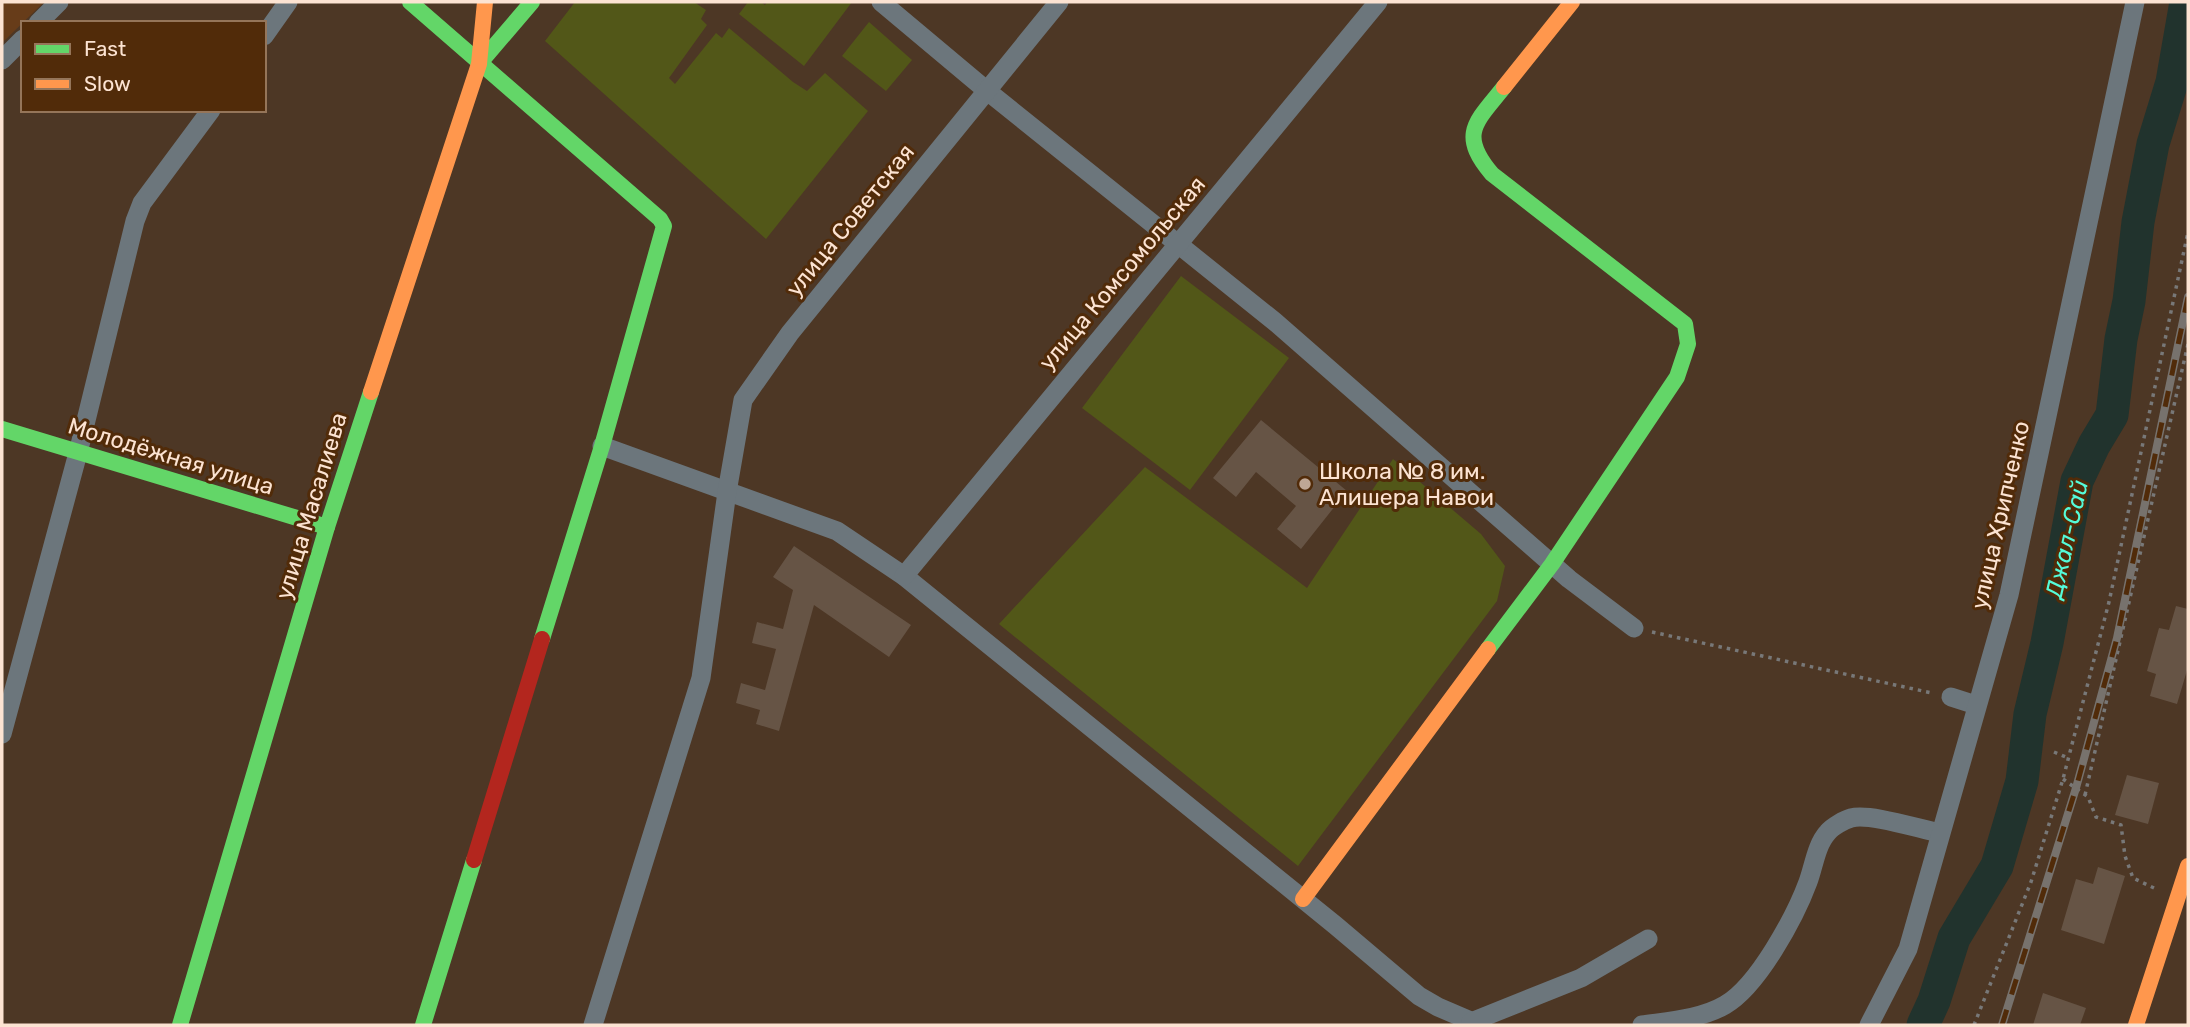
<svg xmlns="http://www.w3.org/2000/svg" width="2190" height="1027" viewBox="0 0 2190 1027" font-family="Rubik,sans-serif">
<rect width="100%" height="100%" fill="#4d3725"/>
<path fill="#673c19" d="M2 2H44L2 43Z"/>
<g fill="#525718">
<path d="M575 2H694L706 10 701 19 707 25 669 78 675 84 716 33 722 38 729 28 793 82 807 91 825 73 868 111 766 239 545 41Z"/>
<path d="M748 2H761L765 5 767 2H852L804 66 739 14Z"/>
<path d="M869 22 912 60 886 91 842 56Z"/>
<path d="M1181 276 1289 358 1190 490 1082 408Z"/>
<path d="M1393 459 1481 534 1505 566 1497 601 1298 866 999 624 1145 467 1307 588Z"/>
</g>
<g fill="none" stroke-linecap="round" stroke-linejoin="round">
<path stroke="#21332d" stroke-width="33" d="M1923 1025 1934 1001 1954 938 1997 866 2022 781 2030 714 2047 643 2077 481 2094 445 2112 415 2121 339 2129 301 2138 222 2153 144 2172 82 2186 2"/>
</g>
<g fill="#665445">
<path d="M1261 420 1347 491 1301 549 1277 529 1296 506 1256 472 1236 497 1213 478Z"/>
<path d="M794 546 911 625 889 657 814 605 779 731 756 724 760 710 736 703 741 683 765 690 776 649 752 643 757 622 783 629 793 590 773 577Z"/>
<path d="M2176 606 2188 609V667L2177 704 2150 696 2156 674 2147 671 2159 628 2169 630Z"/>
<path d="M2127 775 2159 783 2148 824 2115 815Z"/>
<path d="M2098 867 2125 876 2104 944 2061 930 2076 879 2093 884Z"/>
<path d="M2043 993 2086 1008 2080 1025H2033Z"/>
</g>
<g fill="none" stroke-linecap="round" stroke-linejoin="round">
<g stroke="#787878" stroke-width="3.5" stroke-dasharray="3.5 5" stroke-linecap="butt">
<path d="M1652 632 1932 693"/>
<path d="M2054 752 2068 758"/>
<path d="M2063 779 2088 797 2096 817 2121 825 2125 856 2133 878 2154 888"/>
<path d="M2085 795 2188 344"/>
<path d="M1974 1025 2031 882 2063 779 2109 602 2188 232"/>
</g>
<g stroke="#6c767c" stroke-width="19">
<path d="M881 2 986 90 1274 321 1569 579 1634 628"/>
<path d="M38 23 59 2"/>
<path d="M264 36 288 2"/>
<path d="M2 60 23 39"/>
<path d="M602 446 837 531 904 576 1335 925 1419 996 1438 1007 1480 1025"/>
<path d="M904 576 1378 2"/>
<path d="M1951 697 1976 705"/>
<path d="M2 734 78 453 135 221 142 203 211 110"/>
<path d="M1471 1022 1581 978 1648 939"/>
<path d="M593 1025 701 678 727 492 743 400 790 333 1059 2"/>
<path d="M1642 1025C1669 1021 1701 1019 1725 1005 1758 986 1795 917 1808 882 1814 866 1816 845 1828 832 1832 827 1844 820 1851 818 1870 813 1919 829 1940 833"/>
<path d="M1869 1025 1908 949 2009 595 2135 2"/>
</g>
<g stroke="#63d668" stroke-width="16">
<path d="M410 2 660 219 664 226 602 446 542 639"/>
<path d="M479 64 532 2"/>
<path d="M2 429 327 527"/>
<path d="M1488 649 1552 564 1677 377 1688 344 1685 324 1492 174C1458 134 1476 122 1504 87"/>
<path d="M180 1025 327 527 371 392"/>
<path d="M423 1025 474 860"/>
</g>
<g stroke="#ff974d" stroke-width="16">
<path d="M1504 87 1572 2"/>
<path d="M371 392 479 64 485 2"/>
<path d="M1303 899 1488 649"/>
<path d="M2136 1025 2188 866"/>
</g>
<path stroke="#b3261e" stroke-width="16" d="M474 860 542 639"/>
<defs>
<path id="rail" d="M2002 1025 2076 788 2117 638 2188 297"/>
</defs>
<use href="#rail" stroke="#77726d" stroke-width="8"/>
<use href="#rail" stroke="#512b09" stroke-width="5" stroke-dasharray="16" stroke-linecap="butt"/>
</g>
<circle fill="#bfa795" stroke="#512b09" stroke-width="2.5" cx="1305" cy="484" r="7"/>
<g text-anchor="middle" stroke-width="6" stroke-linejoin="round" paint-order="stroke">
<g font-size="23" fill="#fce3d2" stroke="#512b09">
<text transform="translate(850 220) rotate(-51)" y="8">улица Советская</text>
<text transform="translate(1122 273) rotate(-50)" y="8">улица Комсомольская</text>
<text transform="translate(171 456) rotate(17)" y="8">Молодёжная улица</text>
<text transform="translate(311 506) rotate(-73)" y="8">улица Масалиева</text>
<text transform="translate(2000 515) rotate(-77)" y="8">улица Хрипченко</text>
</g>
<g font-size="23" fill="#fce3d2" stroke="#512b09" text-anchor="start">
<text x="1319" y="479">Школа № 8 им.<tspan x="1319" dy="26">Алишера Навои</tspan></text>
</g>
<g font-size="24" font-style="italic" fill="#54fbda" stroke="#512b09">
<text transform="translate(2067 539) rotate(-77)" y="8">Джал-Сай</text>
</g>
</g>
<rect width="2190" height="1027" fill="none" stroke="#fce3d2" stroke-width="7"/>
<rect x="21" y="21" width="245" height="91" fill="#512b09" stroke="#957559" stroke-width="2"/>
<rect x="35" y="44" width="35" height="10" fill="#63d668" stroke="#957559" stroke-width="2"/>
<text x="84" y="56" font-size="21" fill="#fce3d2">Fast</text>
<rect x="35" y="79" width="35" height="10" fill="#ff974d" stroke="#957559" stroke-width="2"/>
<text x="84" y="91" font-size="21" fill="#fce3d2">Slow</text>
</svg>
